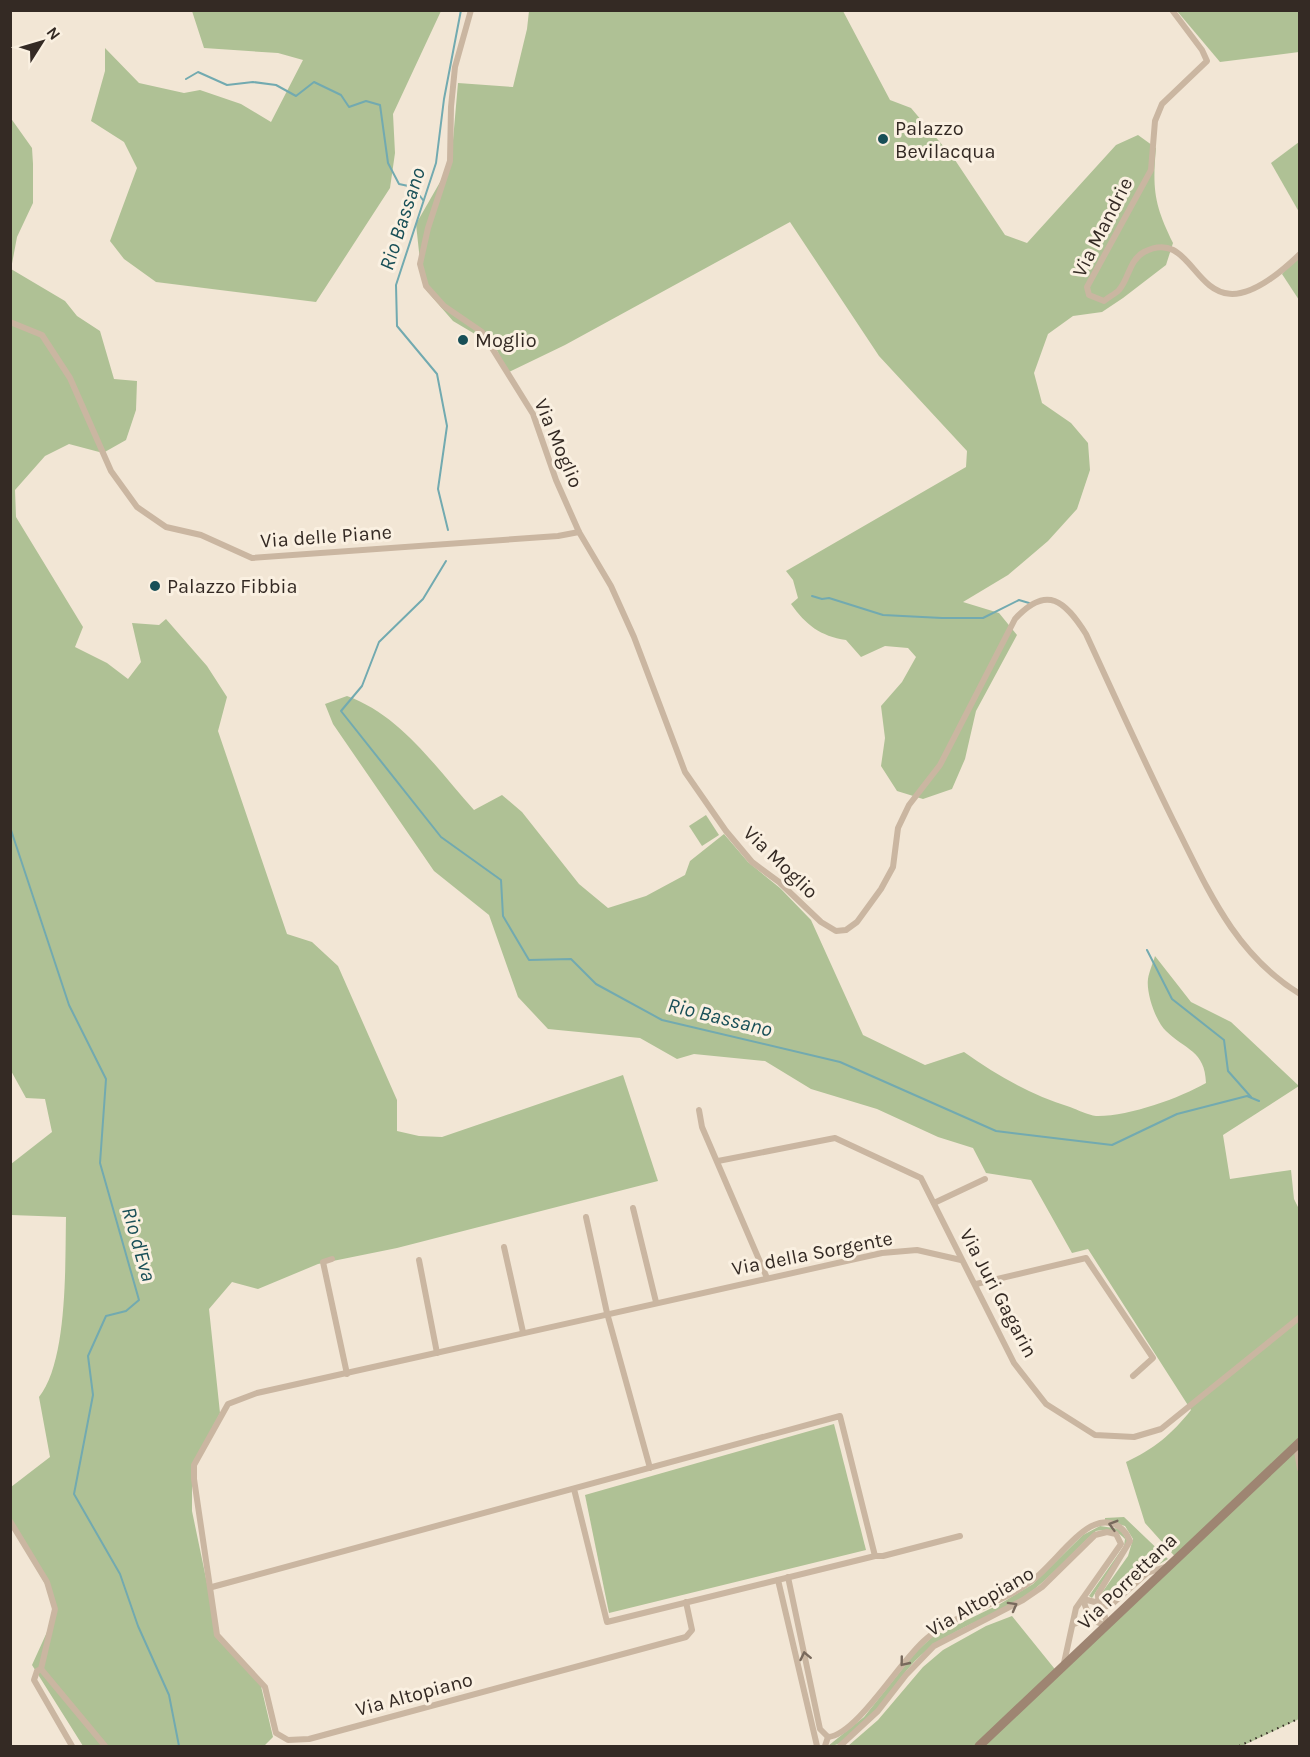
<svg xmlns="http://www.w3.org/2000/svg" width="1310" height="1757" viewBox="0 0 1310 1757" font-family="Karla,sans-serif">
<rect width="100%" height="100%" fill="#f2e6d5"/>
<g fill="#afc195">
<path d="M192 11H441L393 114 395 153 390 188 316 302 156 282 124 259 110 241 137 168 124 142 91 121 105 71V48L139 83 184 93 200 90 241 104 271 122 303 60 278 53 204 48Z"/>
<path d="M529 11H843L890 100 911 108 955 160 1005 235 1027 243 1116 145 1138 135 1156 148C1152 191 1155 206 1173 243L1166 265 1123 298 1102 312 1073 316 1048 334 1034 373 1042 403 1071 423 1088 443 1090 470 1077 509 1048 541 1008 575 963 602 999 613 1017 635 976 711 965 759 952 789 923 799 897 791 881 766 885 738 881 706 902 682 916 657 908 648 885 646 861 657 846 640C820 636 806 625 791 604L798 598 793 580 786 571 966 467 967 451 879 356 790 222 565 345 509 372V376L495 346 453 321 426 290 420 261 416 224 451 163 458 83 513 87 527 29Z"/>
<path d="M1177 11H1299V52L1220 62Z"/>
<path d="M10 117 32 148 33 164V203L17 237 11 269 65 301 77 316 100 331 114 379 137 381 136 410 126 440 103 453 69 444 45 456 15 490 16 517 83 627 75 647 107 663 128 679 141 662 132 623 159 625 166 619 207 666 227 697 218 731 287 934 312 942 338 966 397 1100V1131L419 1136 442 1137 623 1075 658 1181 397 1248 318 1264 258 1289 232 1282 209 1309 220 1413 192 1466V1511L219 1641 260 1682 273 1737 264 1746H83L32 1665 52 1621V1597L11 1521V1487L50 1457 39 1397C68 1361 65 1264 66 1217L11 1215V1164L52 1132 45 1099 26 1098 10 1069Z"/>
<path d="M1299 142V212L1271 163Z"/>
<path d="M1299 253V300L1282 274Z"/>
<path d="M347 696C402 716 436 768 474 810L502 795 522 812 579 884 608 908 646 896 685 875 690 861 724 834 748 862 780 888 811 920 863 1035 925 1065 964 1052C998 1076 1031 1095 1070 1107 1078 1110 1088 1115 1096 1116 1127 1117 1180 1098 1206 1083 1205 1050 1185 1050 1166 1031 1156 1022 1146 993 1148 979 1149 972 1153 963 1155 956L1191 1002 1231 1022 1299 1086 1223 1135 1230 1179 1291 1170 1294 1199 1299 1209V1719L1242 1746H988L985 1742 980 1746H848L878 1720 923 1667 943 1650 986 1626 1012 1616 1058 1673 1179 1561 1145 1523 1126 1462C1154 1449 1172 1434 1191 1410L1088 1249 1072 1253 1031 1180 986 1173 973 1148 938 1137 877 1109 811 1089 765 1061 694 1054 677 1059 640 1038 548 1029 518 997 489 915 434 871 333 724 325 704Z"/>
<path d="M706 815 719 835 702 846 689 826Z"/>
<path d="M834 1424 866 1550 609 1613 585 1495Z"/>
<path d="M1124 1517 1168 1559 1139 1576 1106 1603 1101 1599V1594L1128 1556 1133 1539 1125 1526 1105 1520V1518Z"/>
<path d="M1100 1526 1120 1529 1128 1542 1092 1598 1089 1596 1124 1546 1125 1539C1116 1529 1108 1529 1096 1531 1072 1552 1051 1578 1025 1596 989 1620 946 1629 915 1661 895 1681 857 1747 828 1746L864 1717 915 1653 932 1637 1000 1604 1033 1584 1083 1535Z"/>
</g>
<g fill="none" stroke-linecap="round" stroke-linejoin="round">
<g stroke="#72aab0" stroke-width="2">
<path d="M186 79 198 72 227 85 253 82 276 85 296 96 314 82 341 95 349 107 366 101 380 105 388 163 399 184 413 187 423 200"/>
<path d="M448 530 438 489 447 426 437 374 397 326 396 285 436 163 444 99 461 10"/>
<path d="M446 561 423 599 379 642 362 686 341 711 441 837 501 880 503 916 529 960 571 959 596 984 662 1020 840 1062 996 1131 1112 1145 1177 1114 1247 1096 1259 1101"/>
<path d="M812 596 822 599 829 598 883 615 942 618H983L1019 600 1029 603"/>
<path d="M10 827 69 1005 106 1079 100 1163 139 1300 126 1311 106 1316 88 1356 93 1395 74 1494 120 1574 138 1626 169 1695 179 1746"/>
<path d="M1147 950 1172 999 1224 1040 1228 1071 1251 1097"/>
</g>
<g stroke="#cab6a1" stroke-width="6">
<path d="M471 10 455 67 451 107 450 161 428 228 420 264 426 286 444 306 482 332 533 414 556 480 579 532 611 586 634 637 685 772 726 831 752 862 779 882 821 922 836 931 846 930 857 922 881 889 893 867 898 828 909 805 940 765 1015 619C1047 584 1065 601 1086 634 1115 697 1143 759 1173 820 1207 887 1233 953 1300 994"/>
<path d="M1172 10 1202 50 1207 61 1162 104 1155 121 1151 170 1087 287 1089 295 1104 301C1109 297 1115 294 1119 290 1129 279 1129 260 1144 252 1205 220 1191 359 1300 254"/>
<path d="M10 322 42 335 70 378 111 471 137 507 166 527 201 535 252 558 558 536 579 532"/>
<path d="M699 1110 702 1127 767 1278"/>
<path d="M718 1161 835 1138 921 1178 1014 1363 1046 1404 1095 1435 1134 1437 1161 1429 1300 1317"/>
<path d="M934 1203 985 1179"/>
<path d="M633 1208 656 1302"/>
<path d="M586 1217 607 1313 650 1468"/>
<path d="M504 1247 523 1332"/>
<path d="M332 1259 323 1262 347 1374"/>
<path d="M419 1260 437 1353"/>
<path d="M976 1284 1086 1258 1153 1358 1133 1376"/>
<path d="M1296 1446 1300 1469"/>
<path d="M10 1521 47 1582 55 1609 41 1669 105 1746"/>
<path d="M875 1556H883L960 1536"/>
<path d="M788 1577 820 1729 828 1737C857 1735 901 1659 926 1639 957 1612 1001 1605 1033 1580 1050 1567 1076 1532 1094 1525 1110 1518 1124 1526 1130 1541L1098 1594C1097 1605 1106 1613 1107 1625 1091 1623 1087 1613 1083 1599L1099 1603"/>
<path d="M778 1580 817 1746"/>
<path d="M212 1587 840 1416 875 1556 607 1622 574 1489"/>
<path d="M686 1602 692 1630 686 1637 309 1739 288 1740 276 1733 265 1687 217 1635 194 1479V1465L228 1404 257 1393 882 1253 917 1250 961 1260"/>
<path d="M1103 1607 1111 1605 1147 1573 1165 1567"/>
<path d="M1074 1624 1091 1618"/>
<path d="M41 1669 37 1671 34 1680 72 1746"/>
<path d="M825 1746 828 1737"/>
<path d="M840 1746 878 1711 906 1675 934 1646 1023 1600 1042 1587 1095 1535 1107 1532 1116 1534 1121 1544 1076 1608 1064 1663"/>
</g>
<path stroke="#9e8572" stroke-width="9" d="M979 1746 1300 1442"/>
<path stroke="#342a24" stroke-width="2" stroke-dasharray="1.5 4.5" stroke-linecap="butt" d="M1239 1746 1300 1718"/>
</g>
<defs><path id="oneway-chevron" d="M-2-3.5L2.5 0L-2 3.5" fill="none" stroke-width="1.6" stroke-linecap="round" stroke-linejoin="round" transform="scale(1.5)"/></defs>
<g stroke="#78695c">
<use href="#oneway-chevron" transform="translate(1113 1525) rotate(-164)"/>
<use href="#oneway-chevron" transform="translate(1013 1606) rotate(-29)"/>
<use href="#oneway-chevron" transform="translate(805 1656) rotate(-102)"/>
<use href="#oneway-chevron" transform="translate(904 1662) rotate(129)"/>
</g>
<g fill="#184f57" stroke="#faf0e1" stroke-width="2">
<circle cx="883" cy="139" r="6"/>
<circle cx="463" cy="340" r="6"/>
<circle cx="155" cy="586" r="6"/>
</g>
<g text-anchor="middle" stroke-width="6" stroke-linejoin="round" paint-order="stroke">
<g font-size="20" fill="#342a24" stroke="#faf0e1" text-anchor="start">
<text x="895" y="135">Palazzo<tspan x="895" dy="23">Bevilacqua</tspan></text>
<text x="475" y="347">Moglio</text>
<text x="167" y="593">Palazzo Fibbia</text>
</g>
<g font-size="20" fill="#342a24" stroke="#faf0e1">
<text transform="translate(1102 227) rotate(-63)" y="7">Via Mandrie</text>
<text transform="translate(559 443) rotate(67)" y="7">Via Moglio</text>
<text transform="translate(326 536) rotate(-4)" y="7">Via delle Piane</text>
<text transform="translate(781 862) rotate(44)" y="7">Via Moglio</text>
<text transform="translate(812 1253) rotate(-11)" y="7">Via della Sorgente</text>
<text transform="translate(999 1293) rotate(62)" y="7">Via Juri Gagarin</text>
<text transform="translate(1127 1581) rotate(-44)" y="7">Via Porrettana</text>
<text transform="translate(980 1601) rotate(-30)" y="7">Via Altopiano</text>
<text transform="translate(414 1694) rotate(-15)" y="7">Via Altopiano</text>
</g>
<g font-size="21" font-style="italic" fill="#184f57" stroke="#faf0e1">
<text transform="translate(402 219) rotate(-72)" y="7">Rio Bassano</text>
<text transform="translate(720 1017) rotate(14)" y="7">Rio Bassano</text>
<text transform="translate(139 1244) rotate(74)" y="7">Rio d'Eva</text>
</g>
</g>
<rect width="1310" height="1757" fill="none" stroke="#342a24" stroke-width="24"/>
<g transform="translate(42 42) rotate(53)" stroke="#faf0e1" stroke-width="4.5" paint-order="stroke">
<path d="M0-4.5L10 22L0 15L-10 22Z" fill="#342a24"/>
<text y="-9" font-size="16" font-weight="bold" text-anchor="middle" fill="#342a24">N</text>
</g>
</svg>
